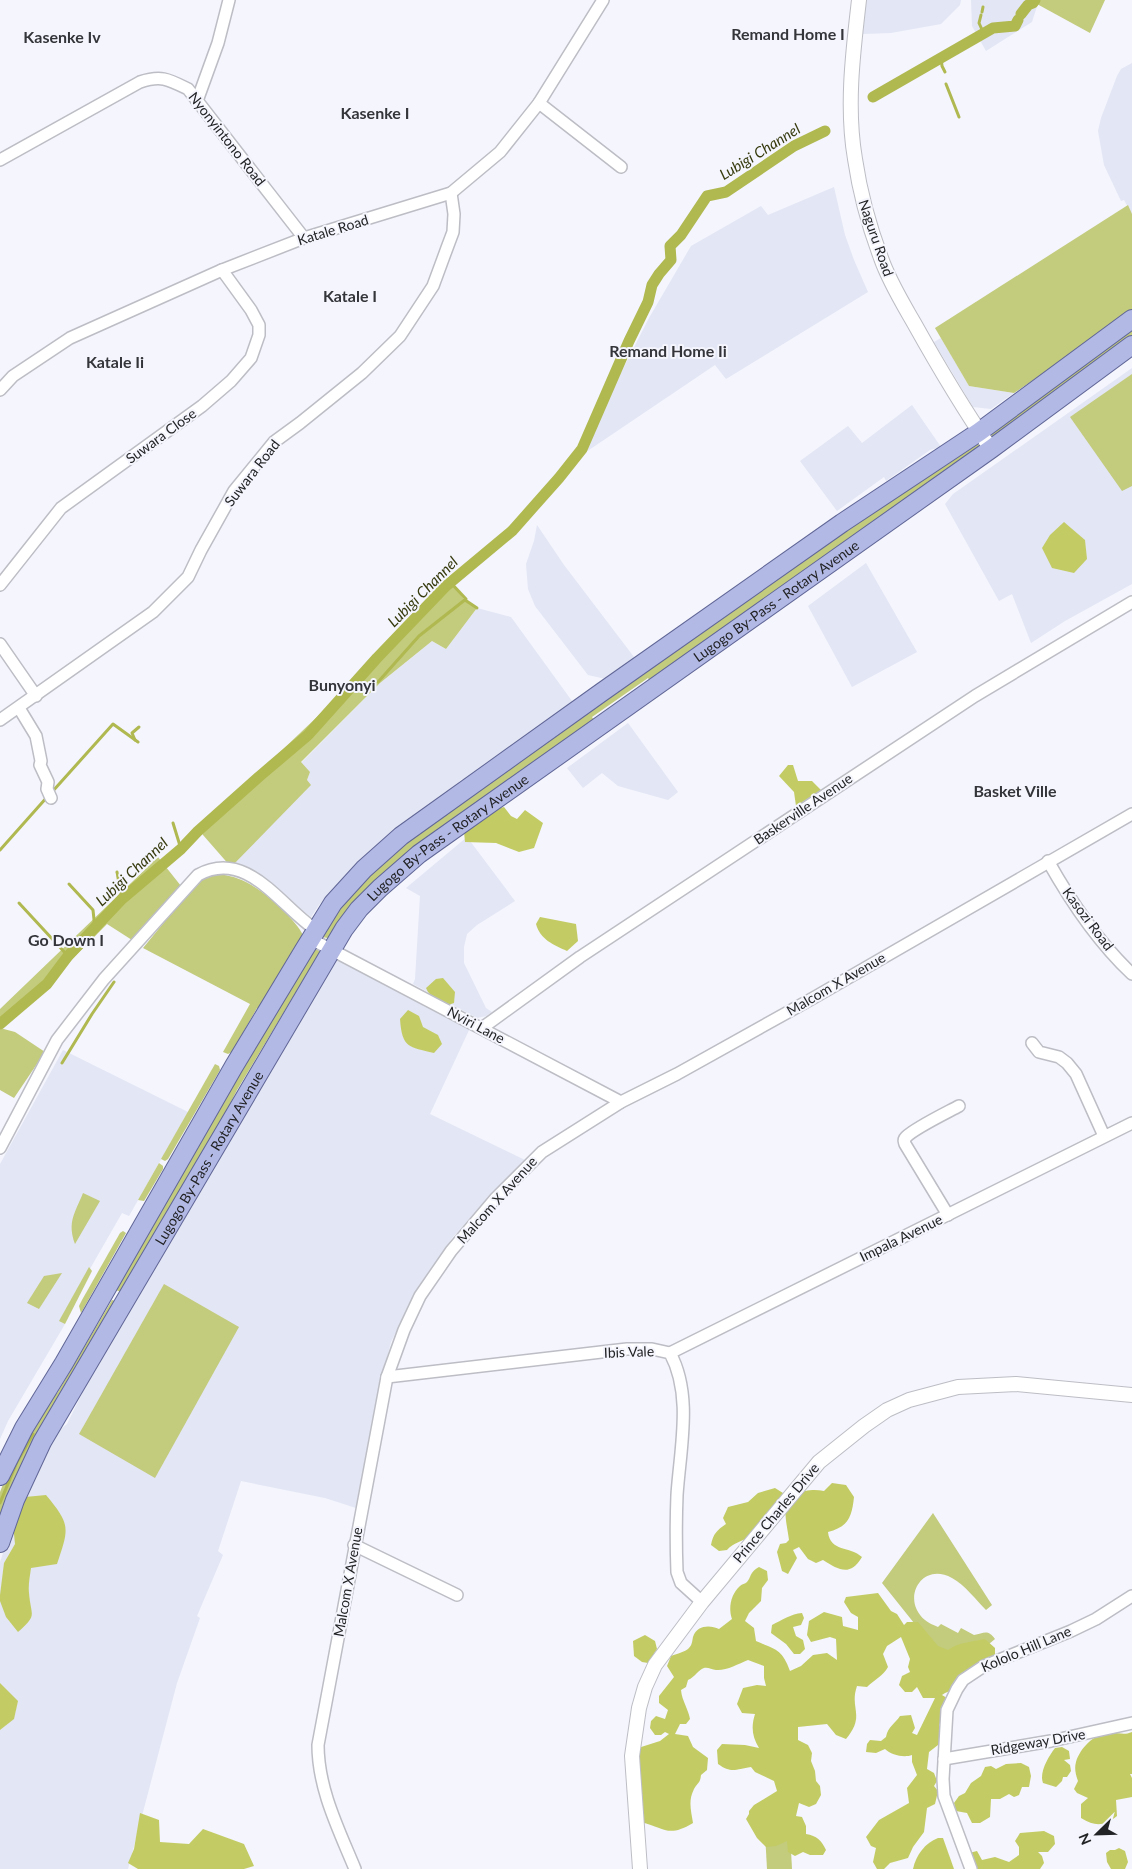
<svg xmlns="http://www.w3.org/2000/svg" width="1132" height="1869" viewBox="0 0 1132 1869" font-family="Lato,sans-serif">
<rect width="100%" height="100%" fill="#f4f5fd"/>
<g fill="#e3e6f4">
<path d="M865 0H961L960 5 941 24 891 33 863 34Z"/>
<path d="M971 0H1039L1032 22 986 51 972 26Z"/>
<path d="M1132 63V214L1124 200 1121 201 1104 165 1098 131 1101 118 1117 76 1121 69Z"/>
<path d="M834 187 845 235 854 260 868 292 726 379 715 365 583 454 607 400 649 318 691 246 761 206 768 215Z"/>
<path d="M941 338 969 386 1014 393 991 409 973 407 934 342Z"/>
<path d="M1132 368V584L1065 621 1031 643 1012 594 999 601 945 504 953 494Z"/>
<path d="M912 405 941 447 930 450 886 481 884 477 837 511 800 461 848 426 862 443Z"/>
<path d="M537 525 564 565 637 661 610 680 588 675 535 606 528 589 526 564 534 541Z"/>
<path d="M866 563 917 652 852 687 808 606Z"/>
<path d="M477 608 511 617 580 712 469 786 462 779 390 845 368 852 319 905 311 917 248 869 231 867 307 780 310 772 301 763 380 683 432 641 446 649Z"/>
<path d="M628 723 678 792 668 800 618 786 602 773 583 788 567 768Z"/>
<path d="M467 837 515 901 477 925 467 934 464 947V963L486 1008 492 1012 486 1016 477 1018 413 984 415 979 420 896 406 888Z"/>
<path d="M336 961H347L470 1028 430 1114 525 1160 493 1192 452 1238 410 1304 391 1342 375 1405 356 1508 325 1498 241 1481 218 1551 223 1555 197 1616 200 1618 177 1683 128 1869H0V1562L13 1524 50 1444 57 1432 67 1424 117 1323 330 964Z"/>
<path d="M63 1050 188 1112 129 1216 122 1213 60 1321 65 1324 8 1421 0 1439V1164Z"/>
</g>
<g fill="#c3cb7c">
<path d="M1039 0H1105L1090 33 1037 4Z"/>
<path d="M1128 205 1132 214V311L1108 329 1014 393 969 386 935 328Z"/>
<path d="M1132 328V340L992 438 988 435Z"/>
<path d="M1132 374V486L1122 491 1070 417Z"/>
<path d="M974 440 982 445 651 682 648 678 592 717 595 722 328 938 321 937 319 933 361 882 420 830Z"/>
<path d="M451 583 465 600 477 608 446 649 432 641 380 683 301 762 310 772 307 780 311 785 231 867 196 827 258 773 339 696Z"/>
<path d="M158 857 181 886 132 940 107 924 26 1006 4 1020 0 1019V1009Z"/>
<path d="M216 873C224 875 232 876 239 879 258 885 294 917 303 935L259 1008H257L232 1052 228 1054 223 1052 250 1004 143 948 189 892 203 878Z"/>
<path d="M316 948 320 952 237 1090 211 1142 122 1292 115 1290 284 993 298 978Z"/>
<path d="M0 1028 15 1032 45 1052 14 1098 0 1090Z"/>
<path d="M215 1064 219 1066 220 1070 168 1159 165 1161 161 1159Z"/>
<path d="M159 1163 163 1166V1169L144 1201 138 1200Z"/>
<path d="M83 1193 100 1201 75 1244C67 1222 75 1213 83 1193Z"/>
<path d="M123 1231 126 1233 81 1313 79 1306 82 1300 120 1233Z"/>
<path d="M89 1267 92 1271 65 1324 59 1321Z"/>
<path d="M62 1273 39 1309 27 1303 44 1276Z"/>
<path d="M164 1284 239 1327 155 1478 79 1434Z"/>
<path d="M112 1300 115 1301V1303L0 1522V1492L11 1464 40 1413 58 1392Z"/>
<path d="M933 1513 992 1605 986 1610C976 1600 965 1585 952 1578 922 1561 900 1599 925 1620 928 1623 934 1625 938 1627L941 1624 958 1633 961 1628 974 1635C984 1633 988 1629 995 1639L954 1673 882 1583Z"/>
<path d="M790 1832 792 1869H767L765 1833Z"/>
</g>
<g fill="#c3cc64">
<path d="M1064 522 1085 540 1087 559 1074 573 1052 568 1042 548 1050 535Z"/>
<path d="M788 765H793L798 781H812L821 790 804 806H796L794 792 779 776Z"/>
<path d="M504 807 511 816 517 819 525 810 543 823 534 848 519 852 496 843 465 842 464 832 481 814Z"/>
<path d="M540 917 576 924 578 941 567 951C553 945 540 939 536 924Z"/>
<path d="M443 978 455 992 454 1003 448 1005C439 1001 430 998 426 988L436 979Z"/>
<path d="M408 1010 419 1016 423 1027 438 1035 442 1044 434 1053C409 1047 402 1048 400 1019Z"/>
<path d="M832 1483 846 1485 854 1497C852 1517 848 1527 828 1532 830 1552 850 1546 862 1557 850 1577 839 1570 823 1560L816 1563 808 1559 799 1547 793 1550 797 1558 788 1574 782 1571 777 1552 780 1544 786 1543 789 1540C788 1532 784 1514 786 1507 790 1491 811 1488 824 1491Z"/>
<path d="M775 1488 783 1493 784 1510C773 1519 763 1528 751 1536 743 1541 733 1543 727 1550L719 1551 711 1545C713 1534 717 1530 726 1524L723 1518 728 1507 748 1502 758 1493Z"/>
<path d="M46 1495C71 1525 69 1528 57 1564L31 1568C30 1576 28 1585 29 1593 31 1617 38 1614 18 1632L6 1617 0 1601V1595L4 1563 15 1544 13 1524 25 1497Z"/>
<path d="M759 1567 767 1571 768 1580 762 1588 761 1601 749 1613 745 1621 754 1628 756 1641C776 1650 782 1649 790 1671L801 1666 813 1655 827 1653 837 1660 836 1639 830 1637 811 1642 807 1635 809 1621 824 1612 842 1617 843 1626 858 1630V1617L851 1613 844 1602 846 1597 878 1593 891 1611 897 1614 904 1625 907 1622H918L938 1646 948 1650C959 1642 972 1642 985 1639L995 1648V1665C982 1670 976 1680 964 1686 957 1690 949 1690 942 1695L947 1698 943 1719 939 1725 942 1735 938 1745 929 1752 927 1769 934 1773 937 1781 934 1786 938 1791 935 1804 927 1808 924 1832 913 1847 908 1858 890 1863 884 1869H877L873 1862 876 1848 871 1846 866 1837 879 1820 909 1803 907 1788 917 1775 912 1762V1755C904 1758 891 1755 885 1749L876 1753 866 1752 867 1744 870 1740 881 1741 886 1737C888 1726 895 1724 900 1716L911 1715 915 1728 912 1733 917 1735 935 1698H923L917 1687 912 1692H905L899 1685 902 1676 910 1672 908 1667 910 1659 901 1637 887 1646 883 1654 888 1667C883 1676 874 1680 867 1687L857 1686C849 1709 866 1715 846 1739L836 1735 827 1724 798 1727V1740L808 1745 812 1753 811 1761 815 1771 816 1781 820 1786 821 1795 816 1804 809 1807 799 1803 796 1816 802 1817 806 1826V1834C817 1836 821 1840 826 1850L823 1855H810L803 1852 795 1856 788 1852 787 1841 776 1846 766 1847 757 1838 746 1819 749 1814V1811L754 1805 777 1791 774 1781 755 1772 751 1767C736 1769 732 1774 718 1764L717 1750 722 1744 745 1745 759 1748C752 1736 751 1727 755 1714L742 1713 737 1704 743 1688 757 1685 766 1686 764 1678V1666L748 1660C738 1664 726 1671 716 1670 712 1670 708 1667 704 1668 699 1669 695 1677 688 1680L686 1687 681 1690C682 1701 688 1708 690 1719L686 1724H680L675 1734 688 1736 693 1747 708 1758 707 1770 701 1775C700 1784 698 1782 694 1789 688 1801 691 1810 693 1823 668 1838 665 1828 641 1822L640 1808 627 1790 628 1775 638 1748 660 1741 669 1734 665 1732 661 1735H655L650 1728 651 1721 656 1716 665 1719 668 1710 659 1703V1696L674 1677 667 1666 671 1656C676 1654 685 1652 689 1648 692 1645 692 1642 693 1637 697 1625 710 1625 719 1629L732 1619C728 1608 731 1594 740 1586 742 1584 745 1584 747 1582 752 1576 749 1573 759 1567Z"/>
<path d="M802 1613 804 1618 801 1625 793 1627 796 1636 803 1640 805 1649 800 1654H794L786 1644 771 1633 772 1625C782 1620 791 1614 802 1613Z"/>
<path d="M645 1635 655 1641 657 1649 648 1663 642 1662 634 1656 633 1641Z"/>
<path d="M0 1683 18 1701 14 1719 0 1730Z"/>
<path d="M1132 1732V1774H1130L1132 1778V1797L1116 1800 1117 1816C1104 1826 1096 1827 1081 1818V1804L1088 1798 1077 1793 1074 1789 1078 1781C1076 1775 1074 1769 1076 1762 1080 1748 1095 1733 1109 1733 1118 1732 1123 1736 1132 1732Z"/>
<path d="M1062 1747 1069 1751 1070 1759 1064 1760 1070 1765 1071 1771 1067 1777H1063L1062 1781 1056 1787 1043 1783C1039 1773 1048 1757 1055 1748Z"/>
<path d="M1021 1763 1029 1767 1031 1776 1029 1787H1022L1019 1795 1014 1797 1009 1794 1000 1799H991L990 1817 980 1823H972L967 1813 956 1811 954 1803 959 1796 965 1793 971 1783 981 1776 985 1767 991 1766 996 1769 1006 1764Z"/>
<path d="M140 1813 159 1820 160 1842 189 1844 203 1829 244 1844 254 1866 244 1869H138L128 1863 134 1849Z"/>
<path d="M1044 1831 1054 1836 1055 1844 1048 1852H1038L1042 1856 1044 1863 1040 1869H974L972 1859 973 1856 969 1858V1853L977 1851 982 1860 995 1857 1009 1862 1019 1855V1847L1015 1841 1020 1833Z"/>
<path d="M938 1838H943L954 1869H913C916 1855 925 1843 938 1838Z"/>
<path d="M1119 1848 1125 1851 1128 1862 1125 1869H1111L1107 1862 1106 1853 1110 1850H1115Z"/>
</g>
<g fill="none" stroke-linecap="round" stroke-linejoin="round">
<g stroke="#b0b850" stroke-width="3">
<path d="M982 12 983 7"/>
<path d="M981 15 979 23 984 34"/>
<path d="M941 58 942 66 945 72"/>
<path d="M946 84 959 117"/>
<path d="M465 600 477 608"/>
<path d="M378 682 419 636 466 599 451 583 446 586"/>
<path d="M135 740 132 733 139 727"/>
<path d="M52 792 113 724 138 742"/>
<path d="M173 823 181 849"/>
<path d="M0 850 48 796"/>
<path d="M117 872 122 899"/>
<path d="M69 884 93 910 95 929"/>
<path d="M19 903 68 956"/>
<path d="M62 1063 92 1014 114 982"/>
<path d="M0 1503 17 1462 33 1434"/>
</g>
<g stroke="#b0b850" stroke-width="11">
<path d="M1021 14 1028 5 1033 3 1035 0"/>
<path d="M873 97 993 28 1015 26 1018 20"/>
<path d="M0 1024 47 984 68 956 122 899 181 849 198 831 261 775 308 735 377 658 446 586 512 531 559 478 582 449 629 341 648 302 652 285 659 274 671 260 670 246 681 235 707 196 726 192 794 146 825 131"/>
</g>
<defs>
<g id="minor">
<path d="M197 101 218 43 229 0"/>
<path d="M539 103 621 167"/>
<path d="M0 160 140 82C161 75 168 79 188 89L304 238"/>
<path d="M0 390 13 376 70 338 222 270 304 238 451 193 500 152 539 103 603 0"/>
<path d="M0 585 61 508 202 406 231 381 251 358 259 335V325L251 310 222 270"/>
<path d="M0 644 36 696"/>
<path d="M19 708 36 736 41 761 40 765 48 782 47 789 51 798"/>
<path d="M0 720 153 612 188 577 201 550 234 491 274 442 300 423 362 373 400 336 433 286 447 248 453 232 454 214 451 193"/>
<path d="M1048 861C1071 902 1098 942 1132 974"/>
<path d="M311 939 621 1102"/>
<path d="M482 1028 580 957 975 696 1132 602"/>
<path d="M1032 1043 1039 1052 1059 1057 1067 1063 1076 1074 1104 1136"/>
<path d="M0 1148 57 1040 104 979 198 875C247 848 280 906 316 930"/>
<path d="M948 1215 905 1144C904 1140 903 1140 906 1137 915 1128 946 1113 959 1106"/>
<path d="M670 1353 1132 1123"/>
<path d="M387 1377 627 1349H652L670 1353C693 1395 680 1449 677 1495 676 1521 676 1546 677 1572L681 1583 702 1602"/>
<path d="M354 1545 457 1595"/>
<path d="M944 1759 1051 1741 1132 1723"/>
<path d="M355 1869C339 1830 318 1789 318 1745L387 1377 404 1330 420 1296 451 1251 495 1199 542 1152 621 1102 677 1074 815 997 1132 814"/>
<path d="M971 1869 944 1796 943 1779 947 1710 957 1689 963 1680 984 1666 1071 1631 1096 1619 1132 1596"/>
</g>
<g id="tertiary">
<path d="M859 0C853 52 846 107 855 159 860 193 869 226 881 258 889 281 902 302 914 323 938 366 963 408 991 449"/>
<path d="M640 1869 632 1756 639 1708 645 1687 655 1665 702 1602 819 1462 864 1426 887 1410 909 1400 958 1387 1016 1384 1132 1395"/>
</g>
<g id="primary">
<path d="M0 1476 24 1428 64 1363 234 1066 304 950 333 903 364 869 401 836 602 692 842 523 979 432 1132 319"/>
<path id="s1" d="M0 1543 15 1500 42 1442 344 929 359 909 380 888 419 854 991 449 1132 345"/>
</g>
</defs>
<use href="#minor" stroke="#bdbec5" stroke-width="14"/>
<use href="#tertiary" stroke="#bdbec5" stroke-width="16"/>
<use href="#primary" stroke="#606696" stroke-width="20"/>
<use href="#minor" stroke="#fff" stroke-width="11"/>
<use href="#tertiary" stroke="#fff" stroke-width="14"/>
<use href="#primary" stroke="#b3b9e5" stroke-width="18"/>
</g>
<g text-anchor="middle" stroke-width="4" stroke-linejoin="round" paint-order="stroke">
<g font-size="14" fill="#222325" stroke="#f4f5fd">
<text transform="translate(227 139) rotate(52)" y="5">Nyonyintono Road</text>
<text transform="translate(333 230) rotate(-17)" y="5">Katale Road</text>
<text transform="translate(876 238) rotate(71)" y="5">Naguru Road</text>
<text transform="translate(161 436) rotate(-36)" y="5">Suwara Close</text>
<text transform="translate(252 473) rotate(-52)" y="5">Suwara Road</text>
<text dy="5" stroke="none"><textPath href="#s1" startOffset="1249">Lugogo By-Pass - Rotary Avenue</textPath></text>
<text transform="translate(803 809) rotate(-34)" y="5">Baskerville Avenue</text>
<text dy="5" stroke="none"><textPath href="#s1" startOffset="844">Lugogo By-Pass - Rotary Avenue</textPath></text>
<text transform="translate(1088 919) rotate(53)" y="5">Kasozi Road</text>
<text transform="translate(836 984) rotate(-30)" y="5">Malcom X Avenue</text>
<text transform="translate(476 1025) rotate(28)" y="5">Nviri Lane</text>
<text dy="5" stroke="none"><textPath href="#s1" startOffset="439">Lugogo By-Pass - Rotary Avenue</textPath></text>
<text transform="translate(497 1200) rotate(-48)" y="5">Malcom X Avenue</text>
<text transform="translate(901 1238) rotate(-26)" y="5">Impala Avenue</text>
<text transform="translate(629 1352) rotate(-2)" y="5">Ibis Vale</text>
<text transform="translate(776 1513) rotate(-50)" y="5">Prince Charles Drive</text>
<text transform="translate(348 1582) rotate(-80)" y="5">Malcom X Avenue</text>
<text transform="translate(1026 1649) rotate(-23)" y="5">Kololo Hill Lane</text>
<text transform="translate(1038 1742) rotate(-10)" y="5">Ridgeway Drive</text>
</g>
<g font-size="15" font-style="italic" fill="#373b0e" stroke="#f4f5fd">
<text transform="translate(760 152) rotate(-32)" y="5">Lubigi Channel</text>
<text transform="translate(423 592) rotate(-45)" y="5">Lubigi Channel</text>
<text transform="translate(132 872) rotate(-43)" y="5">Lubigi Channel</text>
</g>
<g font-size="16" font-weight="bold" fill="#34353a" stroke="#f4f5fd">
<text x="788" y="40">Remand Home I</text>
<text x="62" y="43">Kasenke Iv</text>
<text x="375" y="119">Kasenke I</text>
<text x="350" y="302">Katale I</text>
<text x="668" y="357">Remand Home Ii</text>
<text x="115" y="368">Katale Ii</text>
<text x="342" y="691">Bunyonyi</text>
<text x="1015" y="797">Basket Ville</text>
<text x="66" y="946">Go Down I</text>
</g>
</g>
<g transform="translate(1097 1834) rotate(247)" stroke="#f4f5fd" stroke-width="4" paint-order="stroke">
<path d="M0-4L9 19L0 12L-9 19Z" fill="#222325"/>
<text y="-8" font-size="14" font-weight="bold" text-anchor="middle" fill="#222325">N</text>
</g>
</svg>
